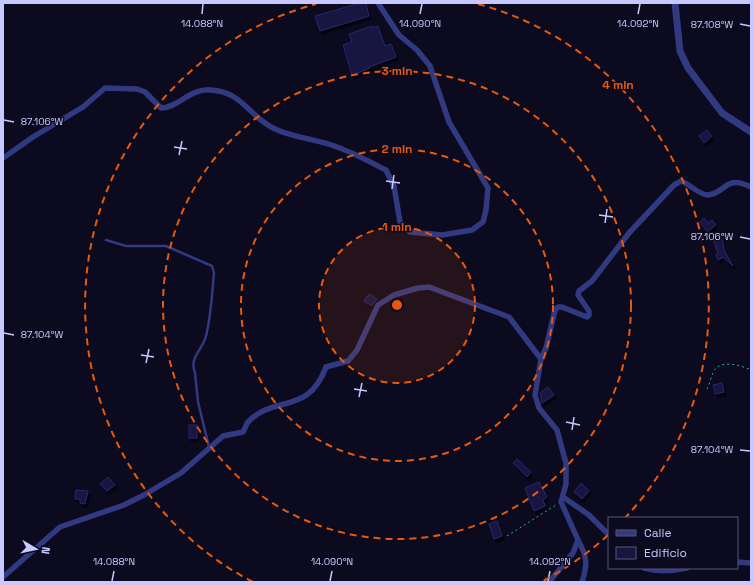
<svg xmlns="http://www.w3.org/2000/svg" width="754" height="585" viewBox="0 0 754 585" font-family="'Space Grotesk',sans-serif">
<defs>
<filter id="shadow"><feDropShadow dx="2" dy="3.5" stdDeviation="0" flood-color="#0009"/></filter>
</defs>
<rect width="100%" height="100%" fill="#0b0a1e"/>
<g fill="#181540" stroke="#2a256e" filter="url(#shadow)">
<path d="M360 3H366L369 16 320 31 315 16Z"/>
<path d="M372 26V28L378 26 385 46 391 44 396 57 369 67 370 68 352 75 343 45 352 42 349 34Z"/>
<path d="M707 130 712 136 704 143 699 136Z"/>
<path d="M704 218 708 223 712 220 716 225 707 232 700 222Z"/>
<path d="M722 239 725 252 733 266 723 257 718 260 716 255 718 254 714 241Z"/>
<path d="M369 294 377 299 372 306 364 301Z"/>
<path d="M722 383 724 392 715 394 713 385Z"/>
<path d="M548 387 554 395 542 403 540 393Z"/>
<rect x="189" y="425" width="8" height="13"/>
<path d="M517 459 531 472 527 477 513 463Z"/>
<path d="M108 477 115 485 107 491 100 484Z"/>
<path d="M539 482 547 497 543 500 545 506 534 511 525 488Z"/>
<path d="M581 483 589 491 582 499 574 492Z"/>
<path d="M76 490 88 491 85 504 80 503V499H75Z"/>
<path d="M497 521 502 536 494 539 489 524Z"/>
</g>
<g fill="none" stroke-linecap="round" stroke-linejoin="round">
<g stroke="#23b69a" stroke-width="1" stroke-dasharray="2 3" stroke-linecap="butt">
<path d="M707 389C710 383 712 372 716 368 725 360 742 366 751 370"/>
<path d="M507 536 556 505"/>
</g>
<path stroke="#313981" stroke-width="2.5" d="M106 240 126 246H166L212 266 214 273C212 294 211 316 206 336 202 351 189 357 195 373L198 402 209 447"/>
<g stroke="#313981" stroke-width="5.5">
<path d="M3 158 33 137 83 107 105 88 137 89 145 92 161 108C178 108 190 88 211 90 243 92 249 117 275 129 294 138 317 139 337 147 354 153 370 162 386 170L394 186 400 222 410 232 442 235 472 230 483 222 486 210 488 188 449 122 430 66 417 50 399 35 378 3"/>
<path d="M541 359 546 348 555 310 558 307H562L587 317 589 315V311L578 295 579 291 592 281 629 233 674 185 681 181C690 184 699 195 708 195 727 193 724 174 751 187"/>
<path d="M563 497 589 515 609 535"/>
<path d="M578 540C587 556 588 564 582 582"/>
<path d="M737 562 751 563"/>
<path d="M644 568C660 572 671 571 687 568"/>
<path d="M3 577 60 527 124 505 144 495 181 473 223 436 243 432C245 429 246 424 248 422 275 394 308 416 326 367L348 361 357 350 378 305 394 295 418 288 429 287 509 317 541 359 535 395 539 408 557 430 566 463V484L561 502 578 540 573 553 549 582"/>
</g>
<path stroke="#313981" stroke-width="7" d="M675 3 680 51 688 68 722 113 751 132"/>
</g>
<path fill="none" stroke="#c7c8ff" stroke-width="1.5" d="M202 14 203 4M420 14 422 4M638 14 640 4M740 24 750 26M4 120 14 122M174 147 187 149M179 155 182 141M386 181 400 183M392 189 394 175M599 215 613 217M605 223 607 209M740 237 750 239M4 333 14 335M141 355 154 357M146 363 149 349M354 389 367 391M359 397 362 383M566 422 580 425M572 430 574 417M740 450 750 451M112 581 114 571M330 581 332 571M548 581 550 571"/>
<circle cx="397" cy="305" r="78" fill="#e8590c" fill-opacity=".12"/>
<g fill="none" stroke="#e8590c" stroke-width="2" stroke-dasharray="7 5">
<circle cx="397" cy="305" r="78"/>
<circle cx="397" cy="305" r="156"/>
<circle cx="397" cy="305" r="234"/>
<path d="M608 535A312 312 0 0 1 541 582M253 582A312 312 0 0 1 316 4M478 4A312 312 0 0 1 625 518"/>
</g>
<g font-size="10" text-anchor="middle" fill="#c7c8ff" stroke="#0b0a1e" stroke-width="3" stroke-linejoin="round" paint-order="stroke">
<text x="202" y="27">14.088°N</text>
<text x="420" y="27">14.090°N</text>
<text x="638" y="27">14.092°N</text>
<text x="712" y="28">87.108°W</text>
<text x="42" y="125">87.106°W</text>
<text x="712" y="240">87.106°W</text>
<text x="42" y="338">87.104°W</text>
<text x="712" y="453">87.104°W</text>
<text x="114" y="565">14.088°N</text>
<text x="332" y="565">14.090°N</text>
<text x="550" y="565">14.092°N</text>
</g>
<circle cx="397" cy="305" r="6" fill="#e8590c" stroke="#0b0a1e" stroke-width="2"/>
<g font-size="12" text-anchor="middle" font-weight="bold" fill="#e8590c" stroke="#0b0a1e" stroke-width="3" stroke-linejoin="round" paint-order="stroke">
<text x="397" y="75">3 min</text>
<text x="618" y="89">4 min</text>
<text x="397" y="153">2 min</text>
<text x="397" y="231">1 min</text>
</g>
<rect width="754" height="585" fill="none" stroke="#c7c8ff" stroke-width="8"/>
<rect x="608" y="517" width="130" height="52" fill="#0b0a1e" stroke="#565678"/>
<rect x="616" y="530" width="20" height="6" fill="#313981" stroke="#565678"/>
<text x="644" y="537" font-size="12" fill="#c7c8ff">Calle</text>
<rect x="616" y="547" width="20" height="12" fill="#181540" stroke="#565678"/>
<text x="644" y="557" font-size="12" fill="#c7c8ff">Edificio</text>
<g transform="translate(36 549) rotate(99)" stroke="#0b0a1e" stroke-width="3" paint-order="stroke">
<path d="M0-3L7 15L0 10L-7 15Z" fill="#c7c8ff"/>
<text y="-6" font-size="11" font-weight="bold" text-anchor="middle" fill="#c7c8ff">N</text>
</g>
</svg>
